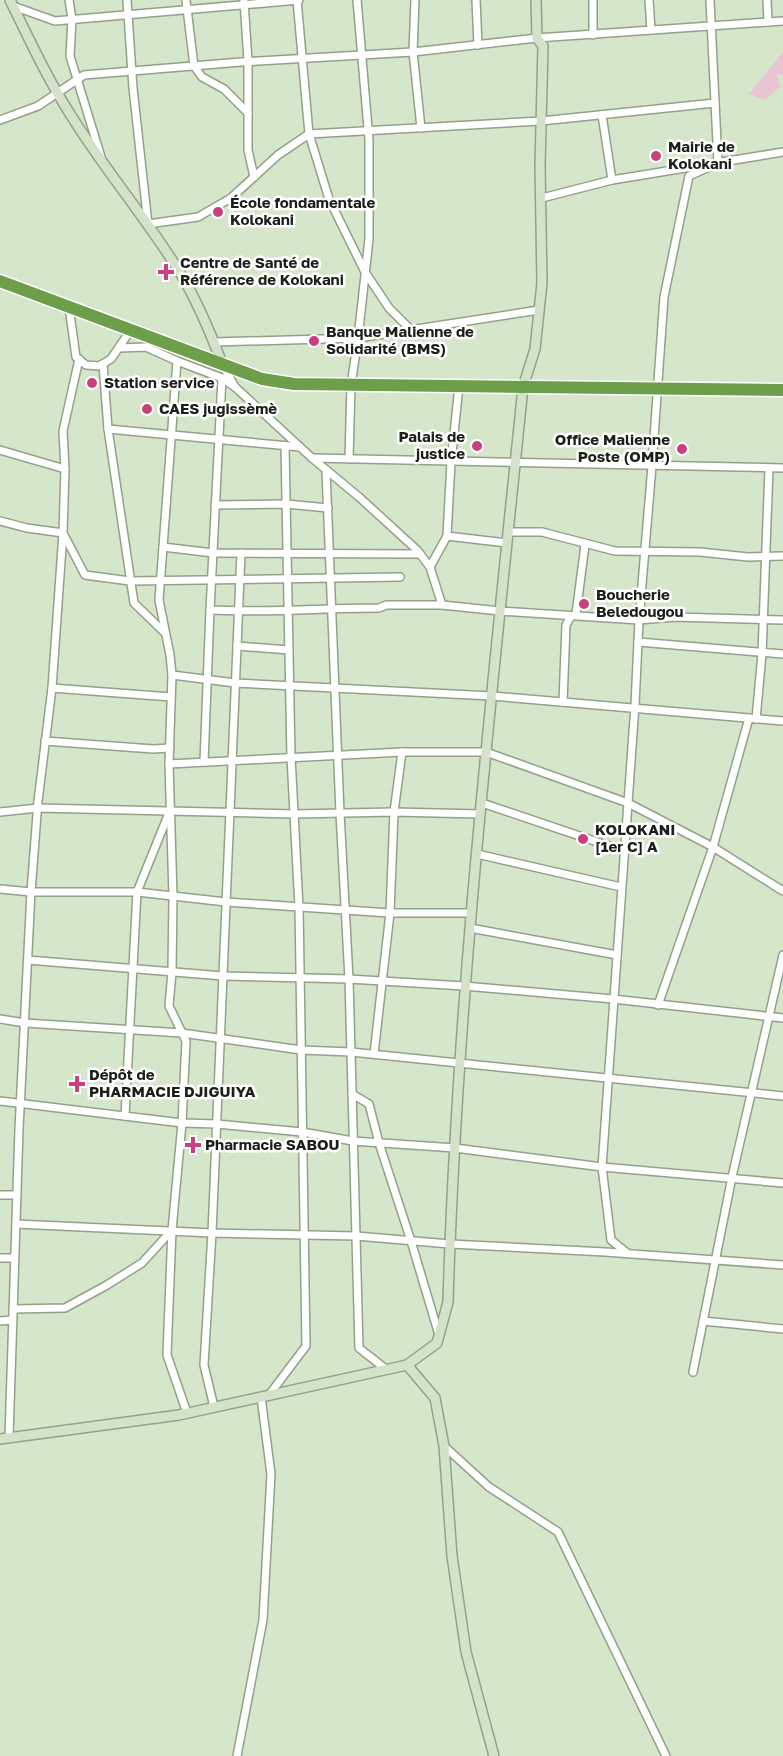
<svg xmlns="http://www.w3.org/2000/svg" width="783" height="1756" viewBox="0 0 783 1756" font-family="'Golos Text',sans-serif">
<rect width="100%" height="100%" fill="#d5e6cb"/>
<path fill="#e9c5d1" d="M783 52V74L777 75 780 87 765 100 749 94Z"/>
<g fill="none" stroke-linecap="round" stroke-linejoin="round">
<defs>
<g id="street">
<path d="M69 0 72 19 70 56 101 157"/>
<path d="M127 0 133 88 148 224 198 217 231 198 278 155 309 134 541 121 715 103"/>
<path d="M186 0 194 66 202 77 224 89 248 113"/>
<path d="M297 0 309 134 329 199 365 272 389 308 411 330"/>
<path d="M415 0 413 52 421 128"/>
<path d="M476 0 478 45"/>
<path d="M593 0V35"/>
<path d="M649 0 651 30"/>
<path d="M767 0 768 22"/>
<path d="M244 1 248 61V150L254 177"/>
<path d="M13 6 55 21 299 0"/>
<path d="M602 115 612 180"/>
<path d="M0 120 38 106 84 75 241 62 413 52 537 38 783 21"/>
<path d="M542 198 612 180 783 152"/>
<path d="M69 307 76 357 86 365 99 366 111 359 130 331"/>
<path d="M214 342 358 338 539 310"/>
<path d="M119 348 146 347 177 361"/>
<path d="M103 364 108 429 134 603 164 632"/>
<path d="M223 366 235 387 312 458 359 497 417 550 430 567 442 605"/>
<path d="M235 387 222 378 210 610C267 613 323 608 379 608L386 605H442L500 611 639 620 675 617 783 620"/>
<path d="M108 429 300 447"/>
<path d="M0 450 65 469"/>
<path d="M312 458 783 468"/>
<path d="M349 459 351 385 358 338 369 239V140L357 0"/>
<path d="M326 471 340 813 349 979 359 1348 387 1370"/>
<path d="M215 505 286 504 328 508"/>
<path d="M0 521 27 528 63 533 85 575 130 581 400 577"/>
<path d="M509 532H542L615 551 700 552 748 557 783 556"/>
<path d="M447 536 507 543"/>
<path d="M163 547 213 553 420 554"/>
<path d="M430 567 447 536 451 462 459 386"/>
<path d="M638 642 783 654"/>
<path d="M237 646 289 650"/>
<path d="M172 675 235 683 492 696 783 721"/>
<path d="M52 688 171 697"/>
<path d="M563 702 566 625 571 616 576 614 585 545"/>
<path d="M756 719 762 654 769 468"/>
<path d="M45 741 153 749 170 748"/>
<path d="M204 762 210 610"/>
<path d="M169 764 402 752H486L628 803 713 847 783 891"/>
<path d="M482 803 624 851"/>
<path d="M0 812 38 808 294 814 394 812 480 814"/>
<path d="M477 854 621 887"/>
<path d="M0 889 31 892H137L226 902 390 913H471"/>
<path d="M470 928 617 955"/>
<path d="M28 960 223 976 349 979 464 986 613 999 783 1018"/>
<path d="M658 1005 713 847 749 718"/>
<path d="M0 1019 25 1023 182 1033 301 1050 351 1052 783 1096"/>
<path d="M374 1054 390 913 394 812 402 752"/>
<path d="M352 1094 369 1104 379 1143 411 1241 439 1335"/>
<path d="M0 1101 182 1123 217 1124 302 1132 353 1141 455 1148 602 1167 783 1183"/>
<path d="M125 1116 137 892 169 813"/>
<path d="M0 1195H17"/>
<path d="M16 1224 212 1233 356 1236 450 1244 605 1252 783 1265"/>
<path d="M627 1253 611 1240 602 1167 635 705 639 620 652 466 664 297 689 176 718 163 710 0"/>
<path d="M0 1258H14"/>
<path d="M13 1309 65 1308 107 1285 142 1263 172 1230"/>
<path d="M0 1321 12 1320"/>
<path d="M703 1321 783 1329"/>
<path d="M693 1372 732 1177 783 955"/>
<path d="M269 1395 306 1346 299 907 291 757 285 446"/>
<path d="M214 1407 204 1365 212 1233 241 553"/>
<path d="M187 1413 167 1355 172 1230 182 1123 186 1041 169 1006 172 972 173 896 169 764 172 675 170 655 159 600 177 361 222 378"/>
<path d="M9 1437 19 1129 31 892 38 801 52 688 63 533 65 469 63 431 79 359"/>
<path d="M444 1446 489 1487 558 1532 666 1756"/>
<path d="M237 1756 263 1620 271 1474 261 1397"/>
</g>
<g id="secondary">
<path d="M10 0C29 39 48 80 72 117 105 170 146 218 179 271 197 300 211 334 223 366"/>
<path d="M407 1365 435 1398 444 1446 452 1556 466 1652 494 1756"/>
<path d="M0 1439 179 1415 407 1365 437 1343 448 1302C457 996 492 692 523 387L535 349 542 283 540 166 543 46 537 38 536 0"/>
</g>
<path id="highway" d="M0 281 262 379 294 384 783 390"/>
</defs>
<use href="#street" stroke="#92a289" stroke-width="10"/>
<use href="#secondary" stroke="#92a289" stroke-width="12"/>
<use href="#highway" stroke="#fff" stroke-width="15"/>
<use href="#street" stroke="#fff" stroke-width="7"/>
<use href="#secondary" stroke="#d3e2c9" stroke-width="9"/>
<use href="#highway" stroke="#6d9f4b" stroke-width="12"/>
</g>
<g fill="#c9407d" stroke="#fff" stroke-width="2">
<circle cx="656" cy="156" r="6"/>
<circle cx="218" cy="212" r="6"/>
<path d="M163 263h6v6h6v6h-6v6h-6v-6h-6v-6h6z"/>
<circle cx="314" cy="341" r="6"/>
<circle cx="92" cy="383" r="6"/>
<circle cx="147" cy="409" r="6"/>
<circle cx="477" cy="446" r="6"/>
<circle cx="682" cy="449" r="6"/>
<circle cx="584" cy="604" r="6"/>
<circle cx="583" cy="839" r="6"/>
<path d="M74 1075h6v6h6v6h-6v6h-6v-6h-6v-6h6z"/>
<path d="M190 1136h6v6h6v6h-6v6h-6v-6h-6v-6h6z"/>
</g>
<g text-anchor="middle" stroke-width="5" stroke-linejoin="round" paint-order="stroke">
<g font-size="15" font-weight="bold" fill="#1a2017" stroke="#fff" text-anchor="start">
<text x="668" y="152">Mairie de<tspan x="668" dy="17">Kolokani</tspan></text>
<text x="230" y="208">École fondamentale<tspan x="230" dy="17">Kolokani</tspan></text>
<text x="180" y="268">Centre de Santé de<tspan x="180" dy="17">Référence de Kolokani</tspan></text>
<text x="326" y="337">Banque Malienne de<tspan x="326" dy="17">Solidarité (BMS)</tspan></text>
<text x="104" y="388">Station service</text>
<text x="159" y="414">CAES jugissèmè</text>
<text x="465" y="442" text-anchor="end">Palais de<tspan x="465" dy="17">justice</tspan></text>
<text x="670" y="445" text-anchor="end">Office Malienne<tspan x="670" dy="17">Poste (OMP)</tspan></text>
<text x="596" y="600">Boucherie<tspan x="596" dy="17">Beledougou</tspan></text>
<text x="595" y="835">KOLOKANI<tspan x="595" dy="17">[1er C] A</tspan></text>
<text x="89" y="1080">Dépôt de<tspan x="89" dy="17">PHARMACIE DJIGUIYA</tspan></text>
<text x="205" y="1150">Pharmacie SABOU</text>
</g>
</g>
</svg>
